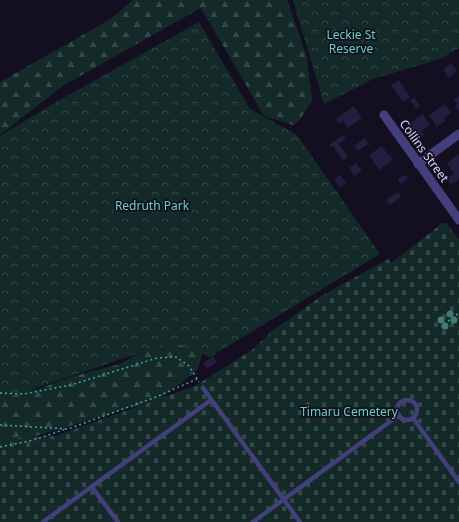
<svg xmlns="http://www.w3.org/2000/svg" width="459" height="522" viewBox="0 0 459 522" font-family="'Noto Sans',sans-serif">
<defs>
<pattern id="forest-firs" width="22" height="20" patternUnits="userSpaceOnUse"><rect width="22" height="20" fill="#132a29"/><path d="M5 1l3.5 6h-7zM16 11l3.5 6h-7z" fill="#354849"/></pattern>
<pattern id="cemetery-stones" width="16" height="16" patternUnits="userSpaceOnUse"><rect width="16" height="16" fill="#132a29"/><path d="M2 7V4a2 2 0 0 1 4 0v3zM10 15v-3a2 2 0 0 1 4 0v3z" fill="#354849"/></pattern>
<pattern id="park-crowns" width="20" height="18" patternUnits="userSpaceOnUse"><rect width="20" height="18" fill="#132a29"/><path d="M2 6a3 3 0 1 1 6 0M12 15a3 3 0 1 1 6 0" fill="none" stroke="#354849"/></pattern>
</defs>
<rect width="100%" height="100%" fill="#130f20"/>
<g fill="url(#forest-firs)">
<path d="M133 0H287L307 57 312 101 298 122 293 125 264 116 201 8 64 85 0 135V82L109 20Z"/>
<path d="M172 342 203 350 198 369 162 398 57 430 0 446V393L38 389 74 376 120 364 144 351Z"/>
</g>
<path fill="url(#cemetery-stones)" d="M440 223H446L459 240V522H0V439L55 436 195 386 252 350 272 331 323 295 388 259 391 263 439 226Z"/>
<g fill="url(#park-crowns)">
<path d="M293 0H459V48L440 59 373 79 324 104Z"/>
<path d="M199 22 250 109 297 135 380 254 210 357 172 342 0 400V136L58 101Z"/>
</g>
<g fill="#251d3f">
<path d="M451 63 457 71 449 78 443 70Z"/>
<path d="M399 80 410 97 403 102 391 85Z"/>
<path d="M459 96V112L455 106 457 104 454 99Z"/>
<path d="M414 98 420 106 416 109 410 100Z"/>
<path d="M445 104 451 113 444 118 446 120 437 127 429 115Z"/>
<path d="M354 106 362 118 348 128 343 121 339 124 336 119Z"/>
<path d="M423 114 430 125 421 131 424 135 418 139 414 134 413 135 407 125Z"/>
<path d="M343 135 346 139 339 144 348 157 343 161 333 146 330 147 329 145Z"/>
<path d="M365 138 368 144 358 151 354 146Z"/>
<path d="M382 146 388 155 389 154 393 160 379 170 369 155Z"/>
<path d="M459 154V178L458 179V180L451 185 446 179 454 174 447 163Z"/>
<path d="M356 163 362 171 354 176 349 168Z"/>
<path d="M340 175 346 183 340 187 334 179Z"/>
<path d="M406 175 408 179 401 184 398 181 399 180 398 179 402 176 404 177Z"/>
<path d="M398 192 401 197 390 205 386 200Z"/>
<path d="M213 356 217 362 207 369 203 363Z"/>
</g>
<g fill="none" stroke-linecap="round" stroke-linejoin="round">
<g stroke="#3aa8a4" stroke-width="1.5" stroke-dasharray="2 3" stroke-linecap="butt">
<path d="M444 324 459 313"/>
<path d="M0 393 24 394 71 385 157 358 176 357 189 366 199 382"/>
<path d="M0 425 68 429 156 397 197 379"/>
<path d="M0 447 34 440 66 429"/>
</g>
<g stroke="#433f7b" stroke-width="4.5">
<path d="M203 388 300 522"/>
<circle cx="407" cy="410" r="10"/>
<path d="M413 418 459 482"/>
<path d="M92 487 118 522"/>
<path d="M43 522 211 400"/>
<path d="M253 522 399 415"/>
</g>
<g stroke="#433f7b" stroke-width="9">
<path d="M384 115 459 220"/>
<path d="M418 164 459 134"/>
</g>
</g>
<g fill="#417b75">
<circle cx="450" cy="314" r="3.5"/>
<circle cx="441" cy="320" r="3.5"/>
<circle cx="454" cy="320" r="3.5"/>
<circle cx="445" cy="326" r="3.5"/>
</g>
<g text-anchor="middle" stroke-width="3.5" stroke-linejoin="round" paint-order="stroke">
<g font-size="12" fill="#66d3bb" stroke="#130f20">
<text x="351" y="39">Leckie St<tspan x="351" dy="14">Reserve</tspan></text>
<text x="152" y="210">Redruth Park</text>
<text x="349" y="416">Timaru Cemetery</text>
</g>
<g font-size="12" fill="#d8d3fb" stroke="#130f20">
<text transform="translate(424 151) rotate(54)" y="4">Collins Street</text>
</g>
</g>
</svg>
